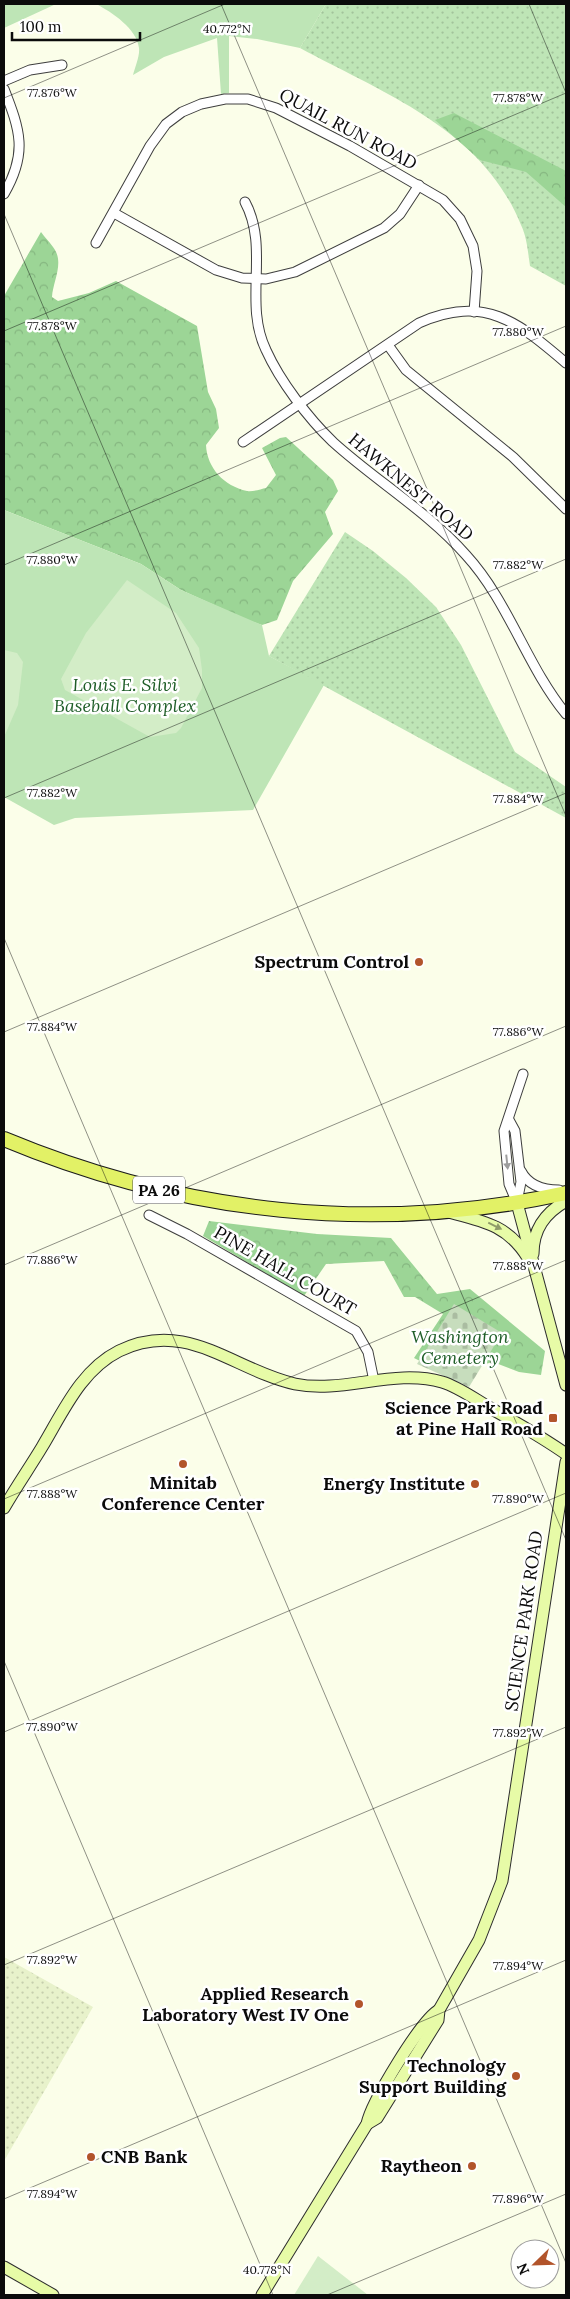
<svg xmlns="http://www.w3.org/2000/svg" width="570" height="2299" viewBox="0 0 570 2299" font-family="Lora,serif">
<defs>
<pattern id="farmland-dots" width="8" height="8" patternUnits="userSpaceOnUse" patternTransform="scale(1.25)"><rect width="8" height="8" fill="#e8f2cb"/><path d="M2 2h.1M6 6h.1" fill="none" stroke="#c6cead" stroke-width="1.8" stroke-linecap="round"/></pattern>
<pattern id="grass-dots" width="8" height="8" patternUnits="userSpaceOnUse" patternTransform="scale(1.25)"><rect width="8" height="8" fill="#bee5b6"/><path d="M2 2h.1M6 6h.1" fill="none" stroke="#a2c39b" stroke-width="1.8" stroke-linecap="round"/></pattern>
<pattern id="forest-crowns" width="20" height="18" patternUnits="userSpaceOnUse" patternTransform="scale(1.25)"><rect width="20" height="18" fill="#9cd596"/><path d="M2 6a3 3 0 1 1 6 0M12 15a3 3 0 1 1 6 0" fill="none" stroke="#85b680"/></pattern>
<pattern id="cemetery-stones" width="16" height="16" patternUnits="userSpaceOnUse" patternTransform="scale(1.25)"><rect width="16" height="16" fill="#c7ddbd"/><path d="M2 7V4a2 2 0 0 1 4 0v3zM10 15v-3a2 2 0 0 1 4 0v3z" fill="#aabca1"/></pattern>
</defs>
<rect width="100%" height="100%" fill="#fbfee9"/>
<path fill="url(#farmland-dots)" d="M4 1957 93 2007 4 2161Z"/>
<g fill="url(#grass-dots)">
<path d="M326 4H566V286L530 266C528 253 527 237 521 225 482 129 385 94 300 48Z"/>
<path d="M345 532 373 551 406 578 436 607 461 645 515 752 566 787V818L269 656Z"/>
</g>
<g fill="url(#forest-crowns)">
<path d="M454 113 566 171V207L526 172 480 160 435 120Z"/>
<path d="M41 232C45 238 49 241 53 247 65 262 53 281 52 297L58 301 89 293 116 281 197 326 208 392 216 409 219 428 206 445C207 468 224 486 247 491 253 492 261 489 266 488L276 475 262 448 280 438 286 437 333 480 338 491 325 512 333 534 293 581 277 620 262 625 245 619 181 590 141 564 4 510V296Z"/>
<path d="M209 1221 317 1234 391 1238 437 1294 470 1289 545 1351 541 1375 519 1372 493 1362 446 1374 414 1358 443 1314 415 1297H404L384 1261 326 1264 304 1296 203 1236Z"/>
</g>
<path fill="url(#cemetery-stones)" d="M454 1304 502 1333 469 1387 417 1364Z"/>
<g fill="#bee5b6">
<path d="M4 4H56L4 28Z"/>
<path d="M96 4H326L300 48 257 39 229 36V93L221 94 217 38 164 57 133 75C135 67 140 56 139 48 137 29 112 12 96 4Z"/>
<path d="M4 510 141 564 181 590 262 625 269 656 324 685 253 810 75 818 54 825 4 797Z"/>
</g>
<g fill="#d3edc7">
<path d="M127 580 176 613 199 648 202 670V688L181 728 176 733 150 737 65 690 61 679 86 633Z"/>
<path d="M4 650 17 653 23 662 18 705 4 737Z"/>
<path d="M318 2256 368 2295H294Z"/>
</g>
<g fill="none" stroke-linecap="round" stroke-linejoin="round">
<defs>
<g id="street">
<path d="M4 81 30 70 62 65"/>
<path d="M4 89C20 130 28 153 4 194"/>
<path d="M245 202C270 248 243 303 266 350 280 381 308 418 333 442 376 481 427 511 466 555 509 602 526 665 566 714"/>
<path d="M114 213 216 270 242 278 266 279 295 272 384 228 400 214 419 185"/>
<path d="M96 243 150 146 166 124 182 112 201 104 225 99H248L276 108 350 146 443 200 460 219 473 246 477 271 474 312"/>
<path d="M388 345 406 370 513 457 566 509"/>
<path d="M243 442 419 323C484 294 518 322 566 363"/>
<path d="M509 1120 515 1131 521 1182 517 1202"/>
<path d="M521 1171C528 1185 543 1190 559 1190"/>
<path d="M517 1203 509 1184 504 1131 523 1074"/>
<path d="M149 1215 187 1234 356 1331 368 1352 374 1381"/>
</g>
<g id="secondary">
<path d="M517 1203 566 1385"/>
<path d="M448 1212C483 1221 508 1225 528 1258"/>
<path d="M533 1254C533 1229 545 1213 566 1201"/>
<path d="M4 1508C16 1487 30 1467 42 1447 63 1412 81 1370 119 1351 187 1318 233 1370 295 1384 343 1394 394 1368 442 1382 459 1387 476 1400 492 1409 517 1423 542 1437 566 1454"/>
<path d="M367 2124 377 2118 438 2020 439 2010 479 1940 502 1881 566 1462"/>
<path d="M4 2267 53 2295"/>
<path d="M262 2295 367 2124C371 2103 421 2020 439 2010"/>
</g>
<path id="primary" d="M4 1139C184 1214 375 1235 566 1193"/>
</defs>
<use href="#street" stroke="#3e3e3e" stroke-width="11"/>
<use href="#secondary" stroke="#2d2d2d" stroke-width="13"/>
<use href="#primary" stroke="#1c1c1c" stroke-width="16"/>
<use href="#street" stroke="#fff" stroke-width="9"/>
<use href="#secondary" stroke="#e7fba7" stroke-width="11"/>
<use href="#primary" stroke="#e2f166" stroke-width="14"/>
</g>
<defs><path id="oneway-solid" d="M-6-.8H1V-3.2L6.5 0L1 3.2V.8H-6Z" transform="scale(1.25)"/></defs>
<use fill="#9d9d9d" href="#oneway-solid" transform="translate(507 1162) rotate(84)"/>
<use fill="#8f9b69" href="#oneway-solid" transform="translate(495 1226) rotate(26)"/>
<path fill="none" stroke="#0b0b0b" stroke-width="1" stroke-opacity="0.45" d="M221 4 566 816M529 4 566 93M4 98 225 4M4 214 566 1540M4 331 566 93M4 565 566 326M4 798 566 559M4 938 566 2263M4 1032 566 793M4 1265 566 1026M4 1499 566 1260M4 1661 273 2295M4 1732 566 1493M4 1965 566 1727M4 2199 566 1960M327 2295 566 2194"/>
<g fill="#b2542b" stroke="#fff" stroke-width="2">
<circle cx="419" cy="962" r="5"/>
<rect x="548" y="1413" width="10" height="10" rx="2.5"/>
<circle cx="183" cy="1464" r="5"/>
<circle cx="475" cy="1484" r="5"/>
<circle cx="359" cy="2004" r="5"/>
<circle cx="516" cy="2076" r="5"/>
<circle cx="91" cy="2157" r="5"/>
<circle cx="472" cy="2166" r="5"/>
</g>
<g text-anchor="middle" stroke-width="5" stroke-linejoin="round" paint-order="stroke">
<rect fill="#fff" stroke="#545454" stroke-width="1" x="133" y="1176.5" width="52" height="27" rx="4"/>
<g font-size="16" font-weight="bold" fill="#0b0b0b">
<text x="159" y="1196">PA 26</text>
</g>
<g font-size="18" fill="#0b0b0b" stroke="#fff">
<text transform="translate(348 129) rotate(28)" y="6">QUAIL RUN ROAD</text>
<text transform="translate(411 487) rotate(40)" y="6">HAWKNEST ROAD</text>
<text transform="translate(285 1271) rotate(30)" y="6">PINE HALL COURT</text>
<text transform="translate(524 1621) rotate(-82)" y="6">SCIENCE PARK ROAD</text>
</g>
<g font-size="18" font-style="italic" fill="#1f5e28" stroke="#fff">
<text x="125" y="691">Louis E. Silvi<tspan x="125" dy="21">Baseball Complex</tspan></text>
<text x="460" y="1343">Washington<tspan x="460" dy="21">Cemetery</tspan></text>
</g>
<g font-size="18" font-weight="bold" fill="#0b0b0b" stroke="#fff" text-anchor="end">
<text x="409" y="968">Spectrum Control</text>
<text x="543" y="1414">Science Park Road<tspan x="543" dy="21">at Pine Hall Road</tspan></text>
<text x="183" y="1489" text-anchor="middle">Minitab<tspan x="183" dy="21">Conference Center</tspan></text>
<text x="465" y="1490">Energy Institute</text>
<text x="349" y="2000">Applied Research<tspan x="349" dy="21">Laboratory West IV One</tspan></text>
<text x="506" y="2072">Technology<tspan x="506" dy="21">Support Building</tspan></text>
<text x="101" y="2163" text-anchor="start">CNB Bank</text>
<text x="462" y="2172">Raytheon</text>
</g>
</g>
<g font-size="12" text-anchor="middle" fill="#0b0b0b" stroke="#fff" stroke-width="5" stroke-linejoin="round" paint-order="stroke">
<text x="227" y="33">40.772°N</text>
<text x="52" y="97">77.876°W</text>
<text x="518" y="102">77.878°W</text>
<text x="52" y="330">77.878°W</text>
<text x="518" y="336">77.880°W</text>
<text x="52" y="564">77.880°W</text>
<text x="518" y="569">77.882°W</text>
<text x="52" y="797">77.882°W</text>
<text x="518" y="803">77.884°W</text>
<text x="52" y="1031">77.884°W</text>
<text x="518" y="1036">77.886°W</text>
<text x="52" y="1264">77.886°W</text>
<text x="518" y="1270">77.888°W</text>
<text x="52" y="1498">77.888°W</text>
<text x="518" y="1503">77.890°W</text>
<text x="52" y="1731">77.890°W</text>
<text x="518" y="1737">77.892°W</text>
<text x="52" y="1964">77.892°W</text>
<text x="518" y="1970">77.894°W</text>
<text x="52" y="2198">77.894°W</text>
<text x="518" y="2203">77.896°W</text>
<text x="267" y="2274">40.778°N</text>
</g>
<rect width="570" height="2299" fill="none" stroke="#0b0b0b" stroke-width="10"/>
<g transform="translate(535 2264) rotate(247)"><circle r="24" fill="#ffffff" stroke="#9d9d9d"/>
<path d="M0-4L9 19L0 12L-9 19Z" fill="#b2542b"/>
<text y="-8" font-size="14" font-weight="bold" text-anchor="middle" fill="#0b0b0b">N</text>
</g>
<path d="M12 32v8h128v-8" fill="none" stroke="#0b0b0b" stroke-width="2.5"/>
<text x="20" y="32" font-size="15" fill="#0b0b0b" stroke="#ffffff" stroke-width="4" paint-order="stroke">100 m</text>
</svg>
